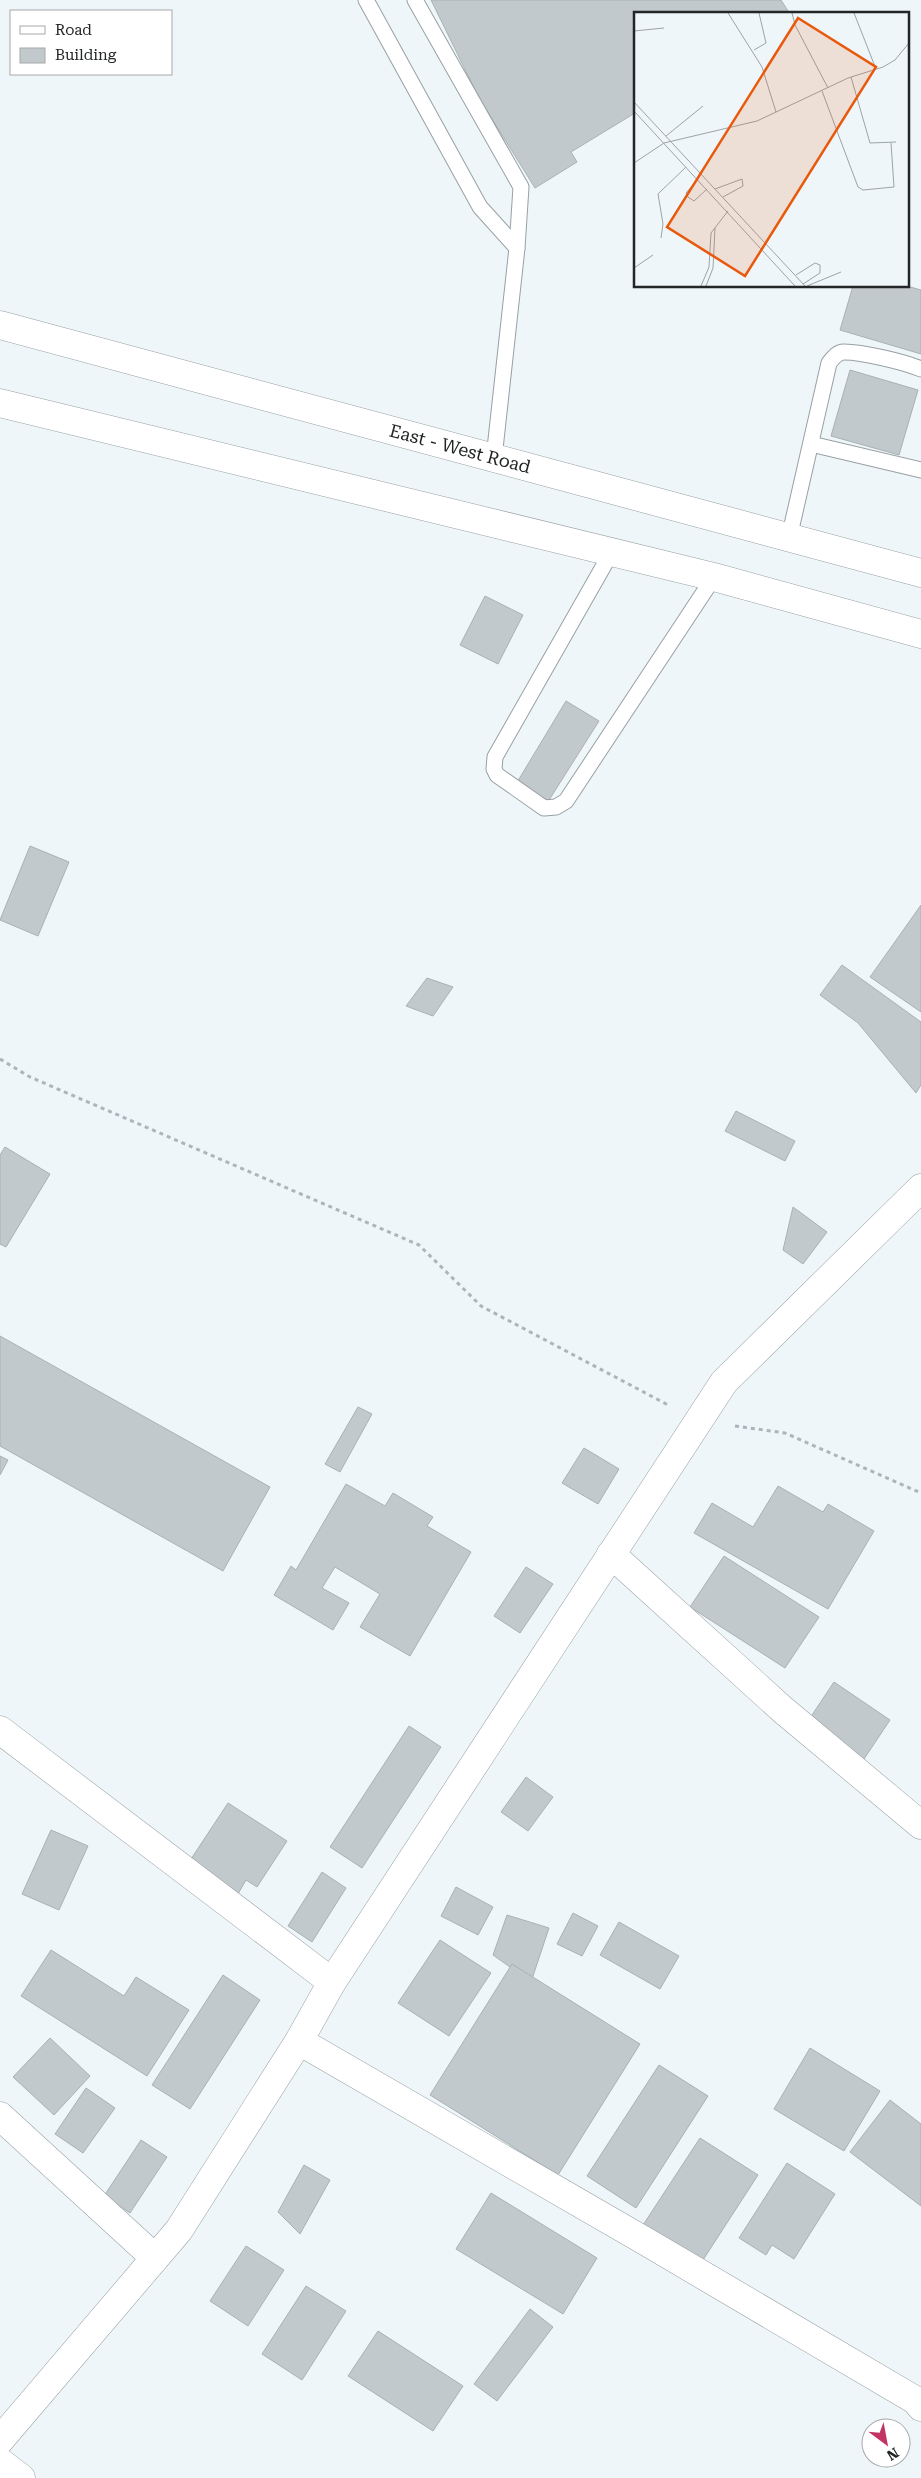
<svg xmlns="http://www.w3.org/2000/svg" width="921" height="2478" viewBox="0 0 921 2478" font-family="'Roboto Serif',serif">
<rect width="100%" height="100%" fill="#eef6fa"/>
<g fill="#c2c9cd" stroke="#a9b1b4">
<path d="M431 0H781L790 14H635V113L571 152 577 162 535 188 479 98Z"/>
<path d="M853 286H907L921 290V354L840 330Z"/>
<path d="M850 370 918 390 899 455 831 436Z"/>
<path d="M485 596 523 615 498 664 460 645Z"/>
<path d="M566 701 599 721 544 808 513 789Z"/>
<path d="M30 846 69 862 38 936 0 920Z"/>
<path d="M921 905V1012L870 977Z"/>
<path d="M842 965 921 1022V1085L916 1093 858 1023 820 995Z"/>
<path d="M427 978 453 987 433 1016 406 1006Z"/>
<path d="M736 1111 795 1141 785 1161 725 1131Z"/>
<path d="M5 1147 50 1174 6 1247 0 1244V1155Z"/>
<path d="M793 1207 827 1232 803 1264 783 1250Z"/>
<path d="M0 1336 270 1487 223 1571 0 1446Z"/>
<path d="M358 1407 372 1414 340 1472 325 1464Z"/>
<path d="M584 1448 619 1469 598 1504 562 1483Z"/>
<path d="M0 1456 8 1460 0 1475Z"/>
<path d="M346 1484 385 1506 393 1493 433 1517 427 1526 471 1552 410 1656 360 1627 380 1594 335 1567 322 1588 349 1603 333 1630 274 1595 291 1566 296 1570Z"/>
<path d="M778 1486 823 1512 828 1504 874 1531 828 1609 694 1533 712 1503 753 1527Z"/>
<path d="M724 1556 819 1617 785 1668 690 1607Z"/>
<path d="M526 1567 553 1584 520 1633 494 1616Z"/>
<path d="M834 1682 890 1720 862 1762 806 1724Z"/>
<path d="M409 1726 441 1747 362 1868 330 1847Z"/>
<path d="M526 1777 553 1797 528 1831 501 1812Z"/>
<path d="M228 1803 287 1841 257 1887 246 1880 238 1894 189 1862Z"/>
<path d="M51 1830 88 1846 59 1910 22 1894Z"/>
<path d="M322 1872 346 1888 312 1942 288 1926Z"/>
<path d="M456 1887 493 1907 478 1935 441 1916Z"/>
<path d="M573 1913 598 1926 582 1956 557 1944Z"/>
<path d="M507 1915 549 1928 531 1982 493 1955Z"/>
<path d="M619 1922 679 1956 660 1989 600 1955Z"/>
<path d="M440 1940 491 1973 449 2036 398 2003Z"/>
<path d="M51 1950 124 1996 136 1977 189 2010 147 2076 21 1996Z"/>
<path d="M512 1964 640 2044 558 2175 430 2095Z"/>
<path d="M223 1975 260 2000 190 2109 152 2085Z"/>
<path d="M50 2038 90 2076 54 2115 13 2077Z"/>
<path d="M810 2048 880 2091 844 2151 774 2109Z"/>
<path d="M659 2065 708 2096 636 2208 587 2176Z"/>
<path d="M86 2088 115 2108 83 2153 55 2134Z"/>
<path d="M890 2100 921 2124V2206L850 2152Z"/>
<path d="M700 2138 758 2175 701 2263 643 2225Z"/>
<path d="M141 2140 167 2157 130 2213 104 2196Z"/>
<path d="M787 2163 835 2194 794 2259 772 2245 766 2255 739 2238Z"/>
<path d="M304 2165 330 2180 300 2234 278 2212Z"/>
<path d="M491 2193 597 2258 563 2314 456 2249Z"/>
<path d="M246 2246 284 2270 248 2326 210 2301Z"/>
<path d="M306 2286 346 2311 302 2380 262 2354Z"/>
<path d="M530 2309 553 2327 497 2401 474 2384Z"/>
<path d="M378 2331 463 2386 433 2431 348 2376Z"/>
</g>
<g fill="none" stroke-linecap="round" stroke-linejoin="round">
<defs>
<g id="lane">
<path d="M366 0 480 207 517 248"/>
<path d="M415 0 521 187 517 248 494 458"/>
<path d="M811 444 921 470"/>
<path d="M789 538 829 363C833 358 837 352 844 352 863 352 904 362 921 369"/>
<path d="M611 553 495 757 494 769 497 775 544 808 556 807 566 801 714 577"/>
</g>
<g id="street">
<path d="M611 1554 783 1710 921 1825"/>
<path d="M0 1730 332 1982"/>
<path d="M299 2041 645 2241 915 2400 921 2407"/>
<path d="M0 2116 155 2258"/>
<path d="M0 2440 179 2230 299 2041 332 1982 724 1382 921 1188"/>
<path d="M0 2462 21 2478"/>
</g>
<g id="primary">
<path d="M0 325 921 573"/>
<path d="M0 403 714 577 921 634"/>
</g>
</defs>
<use href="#lane" stroke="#99a0a4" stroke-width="17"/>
<use href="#street" stroke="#99a0a4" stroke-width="29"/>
<use href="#primary" stroke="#99a0a4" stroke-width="29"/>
<g stroke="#aeb5b8" stroke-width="3" stroke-dasharray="4 4" stroke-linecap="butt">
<path d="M0 1059 30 1077 419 1245 481 1306 670 1406"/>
<path d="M735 1426 785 1433 921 1493"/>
</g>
<use href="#lane" stroke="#fff" stroke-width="15"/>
<use href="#street" stroke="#fff" stroke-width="28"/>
<use href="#primary" stroke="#fff" stroke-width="28"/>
</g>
<g text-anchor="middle" stroke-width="4.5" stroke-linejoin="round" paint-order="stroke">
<g font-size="18" fill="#232627" stroke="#fff">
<text transform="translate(460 449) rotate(15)" y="6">East - West Road</text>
</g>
</g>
<g transform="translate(634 12)">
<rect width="275" height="275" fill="#eef6fa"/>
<path fill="none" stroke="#9da3a6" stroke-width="1" d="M94 1 128 55 142 100M158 1 161 13 194 76M220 1 242 57M0 19 30 16M120 38 132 31 125 1M217 65 236 131 262 130M188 79 224 175 229 178 260 175 257 131M0 90 171 274M0 99 161 274M32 124 69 94M0 151 30 131 123 109 214 66 249 55 261 48 275 31M64 167 52 181 54 185 60 189 73 177M81 177 108 167 109 174 89 185M27 226 29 212 24 182 52 155M0 256 19 243M162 263 181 251 186 253V261L169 272M67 274 75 255 77 221 94 199M72 274 79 256 81 216M173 274 207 260"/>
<path fill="#e8590c" fill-opacity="0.15" stroke="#e8590c" stroke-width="2.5" d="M164 6 242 55 111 264 33 215Z"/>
<rect width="275" height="275" fill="none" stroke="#232627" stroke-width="2.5"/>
</g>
<rect x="10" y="10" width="162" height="65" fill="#ffffff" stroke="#a7a8a9"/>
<rect x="20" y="26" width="25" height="8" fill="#ffffff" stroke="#a7a8a9"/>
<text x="55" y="35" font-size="15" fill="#232627">Road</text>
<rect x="20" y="48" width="25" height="15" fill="#c2c9cd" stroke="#a7a8a9"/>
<text x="55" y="60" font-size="15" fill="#232627">Building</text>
<g transform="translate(886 2443) rotate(148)"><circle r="24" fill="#ffffff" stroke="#a7a8a9"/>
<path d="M0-4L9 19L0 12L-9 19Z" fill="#c23463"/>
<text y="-8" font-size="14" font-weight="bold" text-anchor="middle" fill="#232627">N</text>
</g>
</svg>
